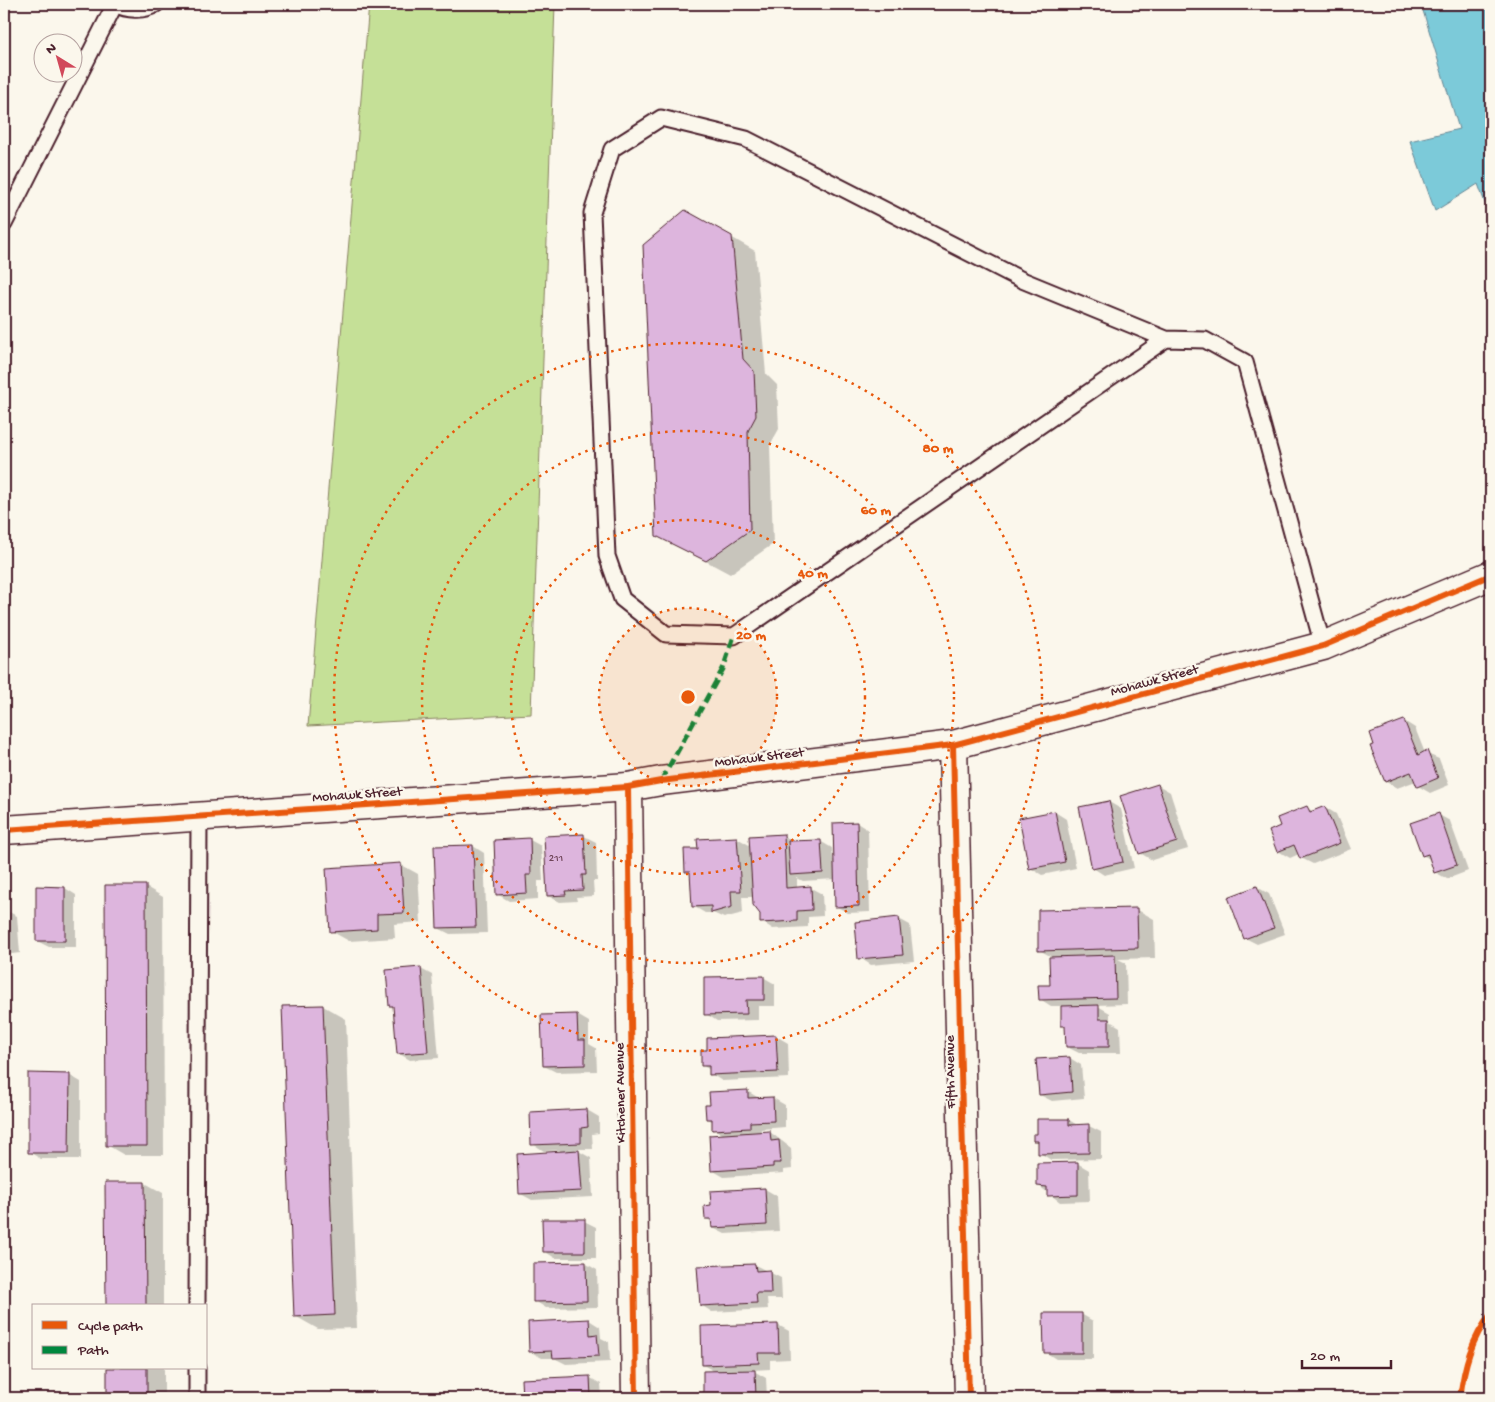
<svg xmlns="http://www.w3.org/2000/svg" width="1495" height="1402" viewBox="0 0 1495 1402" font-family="'Gochi Hand',sans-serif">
<rect width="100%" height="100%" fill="#fbf7ec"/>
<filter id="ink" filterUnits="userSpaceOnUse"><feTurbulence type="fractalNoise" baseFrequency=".02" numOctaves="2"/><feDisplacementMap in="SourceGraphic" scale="10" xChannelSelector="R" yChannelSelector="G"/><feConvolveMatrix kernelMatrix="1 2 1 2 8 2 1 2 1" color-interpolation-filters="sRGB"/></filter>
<g filter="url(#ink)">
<path fill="#c5e097" stroke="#888061" d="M369 4H555L531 714 308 726Z"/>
<path fill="#7bcad9" stroke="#678693" d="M1421 4H1491V219L1478 184 1435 211 1410 141 1459 129Z"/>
<g fill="#0003">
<path d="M686 211 755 251 766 374 777 385 779 429 770 445 773 544 730 574 657 535Z"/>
<path d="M1404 721 1415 728 1425 753 1439 759 1449 785 1430 793 1418 786 1416 781 1397 788 1386 782Z"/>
<path d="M1158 785 1170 792 1188 849 1152 860 1140 853Z"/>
<path d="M1109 802 1121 809 1134 868 1104 875 1093 868Z"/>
<path d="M1325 807 1336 814 1351 849 1313 864 1301 858 1299 854 1290 858 1278 851 1281 827 1307 808 1314 812Z"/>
<path d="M1055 812 1066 819 1076 868 1042 875 1030 868Z"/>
<path d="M1439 815 1450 821 1468 871 1447 879 1435 872 1431 860 1423 855Z"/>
<path d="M857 823 868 830 870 912 848 913 836 906 835 879 803 881 797 878V888H811L822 894 823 916 808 917V927L773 929 762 922V913L753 897H742L743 913 724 918 713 913H705L693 906 691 874 687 871 699 850 698 841 737 838 751 846 783 836 795 842 820 841 832 848 833 860H835Z"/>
<path d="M584 836 596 842 597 881H593L594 896 576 897 577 901 560 902 548 896Z"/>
<path d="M530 840 541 846 543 881H538V899L509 901 497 894Z"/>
<path d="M473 846 484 853 487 933 450 934 438 928Z"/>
<path d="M400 864 418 874 421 922 394 924 395 938 349 941 331 931Z"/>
<path d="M4 880 6 882 9 912 17 916 20 953 4 955Z"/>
<path d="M146 887 163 897 164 1155H124L107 1145Z"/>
<path d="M1257 887 1269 894 1285 934 1257 944 1245 938Z"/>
<path d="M65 888 76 895V947H49L37 941Z"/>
<path d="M1136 909 1154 919 1155 958 1118 959 1126 963 1127 1004 1096 1005 1110 1013V1021L1120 1027 1121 1053H1079L1067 1047V1028L1062 1025V1006H1051L1040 999 1051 986 1054 958 1039 950Z"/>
<path d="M899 919 910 925 914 961 871 965 860 958Z"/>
<path d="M421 969 432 975 439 1058 410 1060 398 1053 395 1008 390 1006Z"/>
<path d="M763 977 775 984V1006H758V1020L717 1021 706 1014Z"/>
<path d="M323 1006 346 1019 357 1328 318 1329 295 1316Z"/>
<path d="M577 1015 589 1022V1044L596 1048 597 1071 556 1072 544 1066 542 1016Z"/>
<path d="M776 1036 788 1043 789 1078 722 1081 711 1074 710 1070 702 1065 709 1051Z"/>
<path d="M1070 1058 1081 1065 1084 1098 1052 1101 1040 1095Z"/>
<path d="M69 1075 81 1082V1159H41L29 1152Z"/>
<path d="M747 1091 759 1098H773L785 1105V1127L761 1129V1133L770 1132 791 1148 792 1169 784 1170V1173L724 1177 712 1170 724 1135 714 1129 713 1122 707 1118 711 1106Z"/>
<path d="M587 1110 599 1117V1133L592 1134 593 1149H575L591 1158 593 1197 532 1200 521 1194 560 1153V1150L544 1151 533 1144 531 1114Z"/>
<path d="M1069 1120 1079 1126H1089L1101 1132V1159L1051 1160 1040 1153 1039 1143 1034 1140 1038 1135Z"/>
<path d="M1077 1163 1089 1170 1090 1201 1060 1202 1039 1186Z"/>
<path d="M145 1183 163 1193V1306H107Z"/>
<path d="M765 1189 777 1196 779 1231 725 1234 713 1228V1222L706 1219Z"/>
<path d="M584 1221 596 1227V1258H555L544 1251Z"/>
<path d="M585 1263 597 1270 598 1307 546 1308 535 1301Z"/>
<path d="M755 1265 781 1278 782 1299H767L768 1309 712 1312 701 1305Z"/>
<path d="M1081 1314 1093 1321V1359H1056L1045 1352Z"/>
<path d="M589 1320 600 1327 601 1338 609 1342 610 1362 566 1364 554 1358H542L531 1352Z"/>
<path d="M778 1325 789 1331 790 1359 770 1360V1369L752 1370 766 1378 767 1398H704V1372H716L703 1365Z"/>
<path d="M4 1354 7 1355V1388H4Z"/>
<rect x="108" y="1368" width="56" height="30"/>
<path d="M589 1377 601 1384 602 1398H523V1381Z"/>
</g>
<g fill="#ddb5dd" stroke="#4a1f2b">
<path d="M685 210 732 236 743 359 754 371 756 416 748 431 750 530 706 561 656 536 643 245Z"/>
<path d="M1404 720 1418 755 1427 750 1438 778 1417 787 1411 772 1385 782 1370 746 1374 745 1370 733Z"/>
<path d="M1158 784 1177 842 1139 854 1120 796Z"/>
<path d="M1109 801 1123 862 1092 869 1079 807Z"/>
<path d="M1307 806 1310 812 1325 806 1340 843 1300 859 1294 845 1277 852 1269 831 1280 826 1277 818Z"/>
<path d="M1055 811 1065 862 1029 869 1019 818Z"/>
<path d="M1439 813 1457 865 1434 873 1428 854 1422 856 1410 823Z"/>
<path d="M857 822 859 906 835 907 833 823Z"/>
<path d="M584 834 586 875H582L583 890 565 891 566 895 547 896 544 836Z"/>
<path d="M784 834 786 888 811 886 812 910 797 911V921L760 923V914L753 905 749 836Z"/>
<path d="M737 837 741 891H731L732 907 711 913V906L692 907 690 872H685L684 849H698L697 839Z"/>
<path d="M530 838 531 875H526L527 893 496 895 494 840Z"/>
<path d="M821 840 823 873 790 875 788 841Z"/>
<path d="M473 845 476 927 437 928 434 846Z"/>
<path d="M401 863 404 913 377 914V929L330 932 326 868Z"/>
<path d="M105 885H146L147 1146H106Z"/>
<path d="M36 886 65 887V941H36Z"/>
<path d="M1257 886 1274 928 1244 939 1228 897Z"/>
<path d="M5 908 9 947 4 948V909Z"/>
<path d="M1137 908 1138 948 1038 951V910Z"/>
<path d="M899 917 903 955 858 959 855 922Z"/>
<path d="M1115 955 1116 998 1039 1000 1038 985H1050L1049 957Z"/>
<path d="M421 967 428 1052 397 1054 393 1006H389L386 970Z"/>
<path d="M764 976V1000H746L747 1014 704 1015V977Z"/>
<path d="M323 1005 335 1315 294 1317 282 1006Z"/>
<path d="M1099 1005V1019H1109V1047H1066L1065 1026H1061V1006Z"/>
<path d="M577 1014 578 1040H585V1065L543 1066 541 1015Z"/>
<path d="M776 1035 778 1072 709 1075V1066H701V1050H707V1038Z"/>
<path d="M1070 1057 1072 1092 1039 1095 1036 1059Z"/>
<path d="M28 1073 70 1074 69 1153H28Z"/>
<path d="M748 1090V1098L773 1097 774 1121 750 1122V1128L712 1130V1119H706L705 1105H710L709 1092Z"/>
<path d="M587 1109 588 1127 581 1128V1143L531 1145 530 1112Z"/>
<path d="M1037 1119H1069V1125L1089 1124V1153L1038 1154V1141H1033V1134H1037Z"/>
<path d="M770 1131 771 1141 779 1140 781 1163H773V1167L711 1171 709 1135Z"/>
<path d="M579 1150 582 1191 519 1194 517 1154Z"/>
<path d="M1078 1162V1195L1047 1196V1187L1037 1186V1163Z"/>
<path d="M105 1182H145L146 1306H106Z"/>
<path d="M765 1188 767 1225 712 1228 711 1219H705L704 1206 711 1205 710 1191Z"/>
<path d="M542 1219H585V1252H543Z"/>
<path d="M586 1262 587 1301 533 1302V1263Z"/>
<path d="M755 1264 756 1271 770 1270 771 1293H756L757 1303 700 1306 697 1266Z"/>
<path d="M1043 1313H1082V1353H1044Z"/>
<path d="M589 1319 590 1335 597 1334 599 1356 553 1358 552 1351 529 1352 528 1322Z"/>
<path d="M778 1324 779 1353H758L759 1363 702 1365 701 1326Z"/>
<rect x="107" y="1368" width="40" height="30"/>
<path d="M755 1370 756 1398H703V1371Z"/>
<path d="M590 1376 591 1398H522L521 1379Z"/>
</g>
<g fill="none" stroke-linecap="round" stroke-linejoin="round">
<defs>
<g id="service">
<path d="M114 4C127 10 143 12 156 4"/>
<path d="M4 224 115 4"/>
<path d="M1166 339 1022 280 746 139 661 118 612 149 592 213 607 556 622 599 666 634 734 636 1166 339 1205 340 1245 362 1323 646"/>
<path d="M197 1306 199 817"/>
<path d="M197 1398V1368"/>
</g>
<g id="minor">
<path d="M953 745 969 1398"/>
<path d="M628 787 636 1398"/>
</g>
<path id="tertiary" d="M4 830 628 787 661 781 953 745 1323 646 1491 575"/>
</defs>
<use href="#service" stroke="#4a1f2b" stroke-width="19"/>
<use href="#minor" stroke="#4a1f2b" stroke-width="31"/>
<use href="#tertiary" stroke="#4a1f2b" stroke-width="31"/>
<use href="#service" stroke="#fbf7ec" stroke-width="15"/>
<use href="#minor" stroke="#fbf7ec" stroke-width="28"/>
<use href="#tertiary" stroke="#fbf7ec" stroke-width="28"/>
<path stroke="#00873e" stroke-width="5" stroke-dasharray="10 5" stroke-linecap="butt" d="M661 781 723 669 734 636"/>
<defs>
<g id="cycleway">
<path d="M953 745 969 1398"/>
<path d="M628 787 636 1398"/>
<path d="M4 830 628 787 661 781 953 745 1323 646 1491 575"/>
<path d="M1460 1398C1464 1367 1471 1339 1491 1314"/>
</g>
</defs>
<use href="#cycleway" stroke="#fbf7ec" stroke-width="9"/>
<use href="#cycleway" stroke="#e8590c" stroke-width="6"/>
</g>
</g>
<circle cx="688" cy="697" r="89" fill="#e8590c" fill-opacity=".12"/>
<g fill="none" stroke="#e8590c" stroke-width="2.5" stroke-dasharray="2.5 5">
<circle cx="688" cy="697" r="89"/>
<circle cx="688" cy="697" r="177"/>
<circle cx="688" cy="697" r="266"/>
<circle cx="688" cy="697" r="354"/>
</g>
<g text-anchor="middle" stroke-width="5" stroke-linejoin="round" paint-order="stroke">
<g font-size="11" fill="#6f4458">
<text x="556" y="861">211</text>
</g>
<g font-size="14" fill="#4a1f2b" stroke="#fbf7ec">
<text transform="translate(1154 679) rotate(-15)" y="5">Mohawk Street</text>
<text transform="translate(759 756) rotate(-7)" y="5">Mohawk Street</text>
<text transform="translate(357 793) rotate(-4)" y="5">Mohawk Street</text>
<text transform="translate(949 1072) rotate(-91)" y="5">Fifth Avenue</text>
<text transform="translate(619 1093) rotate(-91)" y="5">Kitchener Avenue</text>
</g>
</g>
<circle cx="688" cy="697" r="8" fill="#e8590c" stroke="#fbf7ec" stroke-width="2.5"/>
<g font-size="15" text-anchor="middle" font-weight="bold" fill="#e8590c" stroke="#fbf7ec" stroke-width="5" stroke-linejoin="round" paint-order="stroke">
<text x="938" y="452">80 m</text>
<text x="876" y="514">60 m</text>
<text x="813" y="577">40 m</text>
<text x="751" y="639">20 m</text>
</g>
<rect width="1495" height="1402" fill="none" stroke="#fbf7ec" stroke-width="20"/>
<rect x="10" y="10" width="1475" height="1382" fill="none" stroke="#4a1f2b" stroke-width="2" filter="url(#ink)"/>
<rect x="32" y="1304" width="175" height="65" fill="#fbf7ec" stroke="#b4a19f"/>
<rect x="42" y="1321" width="25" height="8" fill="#e8590c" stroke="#b4a19f"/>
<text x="78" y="1330" font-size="15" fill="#4a1f2b">Cycle path</text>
<rect x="42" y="1346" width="25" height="8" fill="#00873e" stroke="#b4a19f"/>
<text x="78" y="1354" font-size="15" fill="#4a1f2b">Path</text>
<g transform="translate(58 58) rotate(323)"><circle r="24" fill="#fbf7ec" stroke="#b4a19f"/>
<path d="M0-4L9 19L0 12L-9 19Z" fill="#d1495b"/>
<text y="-8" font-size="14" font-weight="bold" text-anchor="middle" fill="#4a1f2b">N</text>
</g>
<path d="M1302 1360v8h89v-8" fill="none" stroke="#4a1f2b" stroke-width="2.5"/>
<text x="1310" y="1360" font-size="15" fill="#4a1f2b" stroke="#fbf7ec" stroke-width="4" paint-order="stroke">20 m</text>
</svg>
